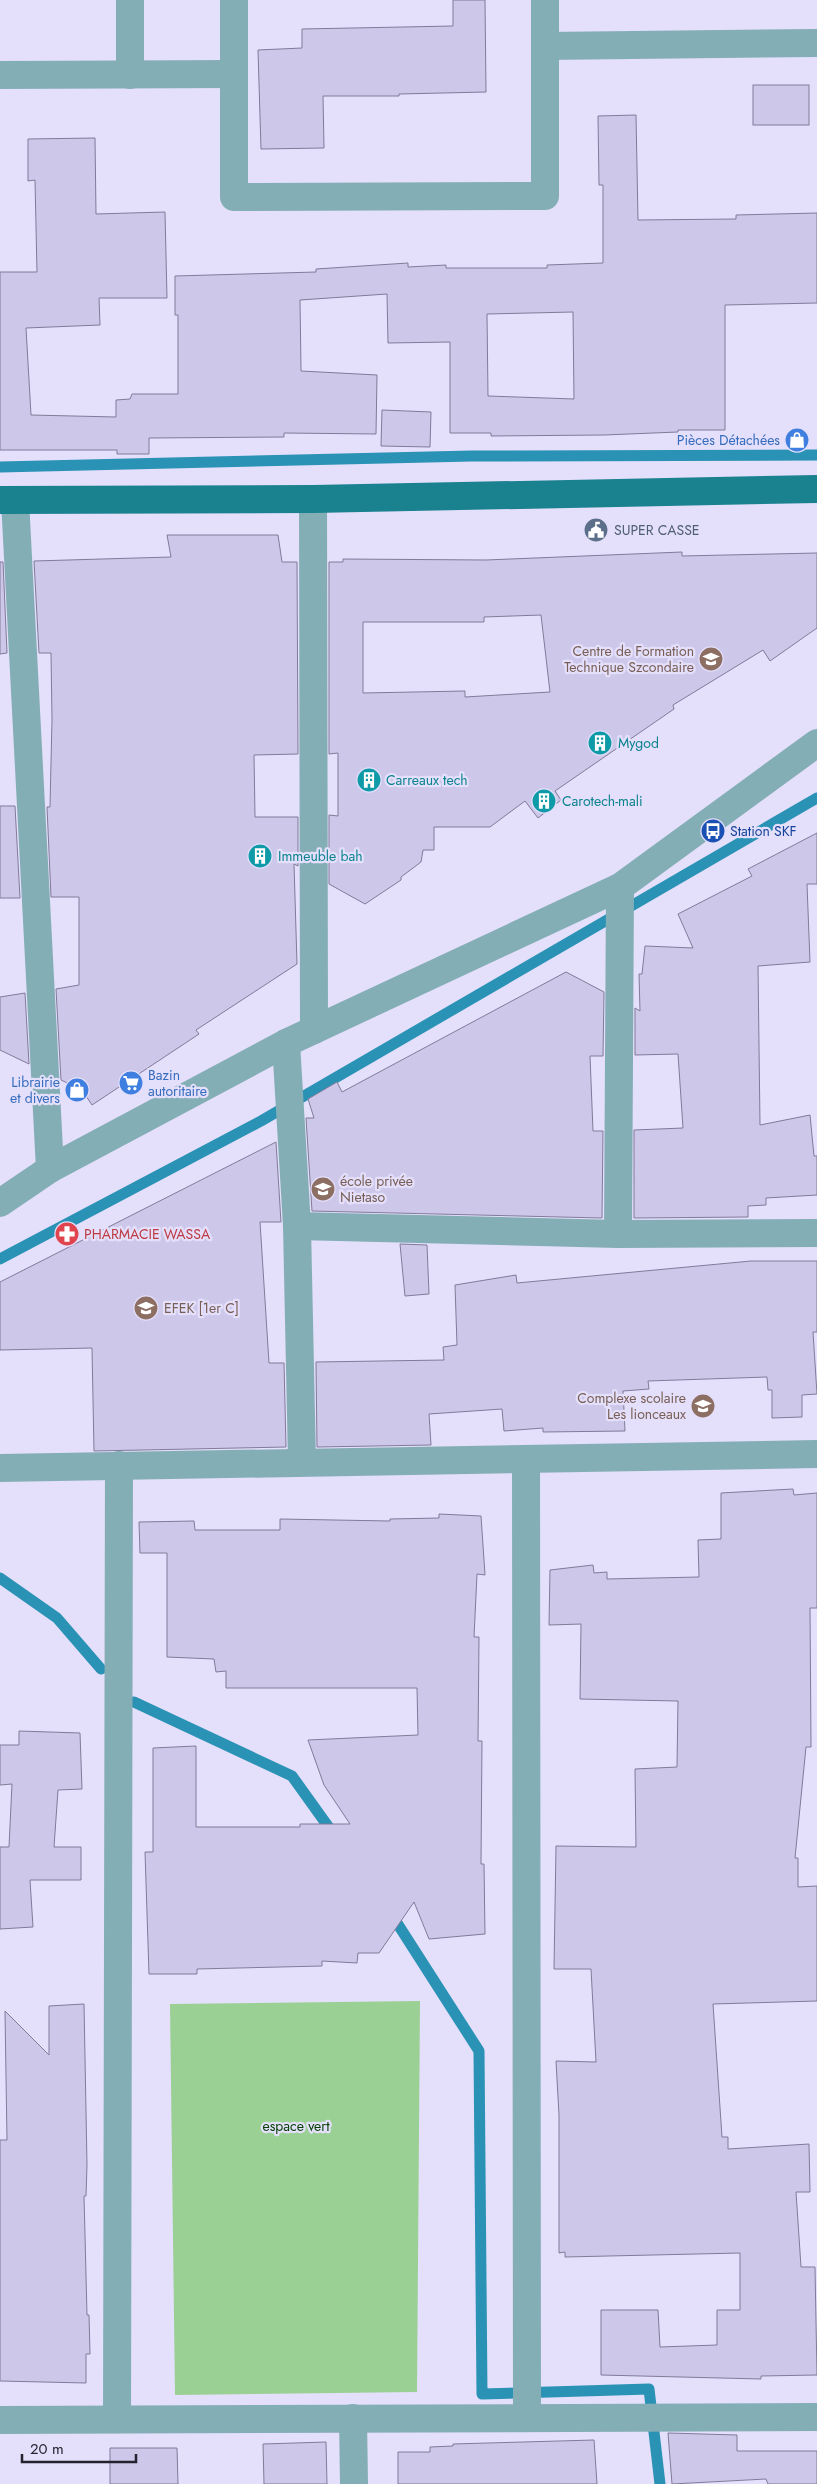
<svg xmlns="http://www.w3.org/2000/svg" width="817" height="2484" viewBox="0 0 817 2484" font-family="Jost,sans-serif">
<rect width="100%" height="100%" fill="#e4dffb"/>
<path fill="#9bd094" d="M420 2001 417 2392 175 2395 170 2004Z"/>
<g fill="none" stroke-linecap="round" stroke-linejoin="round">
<g stroke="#2a92b5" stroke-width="11">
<path d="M0 467 472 456 817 455"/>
<path d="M0 1259 261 1121 817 798"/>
<path d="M0 1578 57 1618 101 1669"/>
<path d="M134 1702 292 1776 335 1836"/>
<path d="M390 1912 479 2051 482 2394 649 2389 660 2484"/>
</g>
</g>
<g fill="#cdc7e9" stroke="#817b9a" fill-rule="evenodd">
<path d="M453 0H485L486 92 399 94V96H323L324 148 261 149 258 50 302 48V29L453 26Z"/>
<rect x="753" y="85" width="56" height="40"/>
<path d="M636 115 638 220 736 219V215L817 213V303L725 305V430H678V432L604 435 491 436V433H450V342L388 343 387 294 300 300 301 371 377 375 376 434 284 433V437L149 438V454H117V450H0V272H37L35 180 28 181V139L95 138 96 214 165 212 167 298H99L100 325 26 328 31 415 116 417V400L130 399 132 394H178V315H175V276L316 272V269L408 263V267L446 265V268H547V265L603 263V185H599L598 116ZM573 312 574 399 488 396 487 314Z"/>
<path d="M382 410 431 412 430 447 381 446Z"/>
<path d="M167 535H278L282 562H297L298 754 254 755 255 817H298V866L294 864 297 964 196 1030 199 1034 92 1105 82 1090 61 1080 56 989 79 985V897H51L47 807H50L52 719 51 653H39L34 561 171 557Z"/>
<path d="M682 552V556L817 553V628L770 661 763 650 673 705 674 709 555 791 561 800 538 818 525 801 490 827H434V850H423L421 862 401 877V880L365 904 329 884V815L338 816V753L329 754V562H343V559L486 560ZM541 615 550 692 465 697V691L363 693V622H484V617Z"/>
<path d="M0 562H3L7 653 0 654Z"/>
<path d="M0 806H15L20 898H0Z"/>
<path d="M817 833V884H807L810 962 758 966 760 1125 810 1115 814 1156H817V1195L766 1198V1205L748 1206V1217L634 1218V1130L683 1128 678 1054 635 1055V1008L640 1011 639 974H642L645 946 693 948 678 914 752 876 748 869Z"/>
<path d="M566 972 604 992 603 1056H590L593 1131H603L602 1218 312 1211 306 1118H314L308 1099 337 1082 342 1092Z"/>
<path d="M25 993 29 1064 0 1050V997Z"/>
<path d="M276 1142 281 1222H260L269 1363H284L286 1447 94 1451 92 1348 0 1350V1282Z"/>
<path d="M400 1244 427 1245 429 1294 405 1296Z"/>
<path d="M751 1261H817V1332H813L817 1394 802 1395V1417L772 1418V1390H768L767 1377 648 1381 649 1389 623 1391 625 1431 543 1432V1428L504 1431 502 1409 429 1414 431 1445 317 1447 316 1362 444 1360 443 1347 457 1345 455 1285 516 1275 517 1283Z"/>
<path d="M793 1489 794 1495 817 1493V1608H810L811 1747H806L795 1858H798V1887L817 1886V2001L713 2004 722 2137H728V2149L809 2144 810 2192H796L801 2267H815L817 2375 761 2376V2379L601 2375V2310H658L660 2347 717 2345V2310H740V2253L565 2257V2252L559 2253V2115L556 2061 596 2062 591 1969H554L556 1846 636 1847 635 1769 677 1767 678 1701 580 1699 581 1624 549 1625 550 1570 593 1565 594 1573 607 1572V1579L699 1577 698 1540 721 1539V1493Z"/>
<path d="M439 1514 481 1516 485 1575 477 1574 474 1637H479L478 1741H482L481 1864H484L485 1934 429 1939 414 1902 379 1953H358L357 1963 322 1961V1966L197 1969V1974H149L145 1852H153V1748L196 1746V1827H300V1824H350L324 1785 308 1740 418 1735 417 1688H226V1671L216 1672 214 1659 167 1657V1553H140L139 1522 194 1521 195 1530H280V1519L390 1521V1519L439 1518Z"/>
<path d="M19 1731 80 1733 82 1789 58 1790 54 1847H81V1880H30L33 1927 0 1929V1847H9L12 1784 0 1785V1745H19Z"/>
<path d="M84 2004 87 2165 86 2196H84L87 2315H89L90 2354H86V2383L0 2381V2140H7L5 2011 49 2055V2006Z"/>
<path d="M668 2433 737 2435V2451H817V2484H768L766 2479 672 2484Z"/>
<path d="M594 2440 597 2484H398V2452H430V2447L453 2446V2444Z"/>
<path d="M326 2442 327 2484H264L263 2444Z"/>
<path d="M110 2448H177L178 2484H110Z"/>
</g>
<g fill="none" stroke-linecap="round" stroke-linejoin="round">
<g stroke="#84aeb6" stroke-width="28">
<path d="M130 0V75"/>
<path d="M234 0V197L545 196V0"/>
<path d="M545 46 817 43"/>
<path d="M0 75 234 74"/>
<path d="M313 499 314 1030"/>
<path d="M15 500 50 1169"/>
<path d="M286 1043 297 1226 302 1462"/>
<path d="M0 1203 50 1169 286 1043 620 887 817 743"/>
<path d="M297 1226 618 1234 817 1233"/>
<path d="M618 1234 620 887"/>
<path d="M526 1459 527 2418"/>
<path d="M0 1468 817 1454"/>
<path d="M353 2418 354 2484"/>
<path d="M117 2419 119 1465"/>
<path d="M0 2420 817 2417"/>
</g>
<path stroke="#1a818e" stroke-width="28" d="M0 500 313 499 817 489"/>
</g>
<defs>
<symbol id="shop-disc" viewBox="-11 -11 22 22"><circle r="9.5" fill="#3f7fe0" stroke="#e4dffb"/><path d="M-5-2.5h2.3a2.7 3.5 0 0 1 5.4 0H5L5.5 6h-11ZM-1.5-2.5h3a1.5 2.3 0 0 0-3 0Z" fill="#fff"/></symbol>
<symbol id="civic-disc" viewBox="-11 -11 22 22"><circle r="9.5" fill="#5c6f8a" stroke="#e4dffb"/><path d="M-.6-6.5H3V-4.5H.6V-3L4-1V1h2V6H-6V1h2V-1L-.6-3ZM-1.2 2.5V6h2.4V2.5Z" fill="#fff"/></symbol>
<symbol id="school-disc" viewBox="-11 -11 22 22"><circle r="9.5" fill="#8d6e63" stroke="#e4dffb"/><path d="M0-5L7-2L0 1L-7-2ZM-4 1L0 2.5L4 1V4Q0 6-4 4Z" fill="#fff"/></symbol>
<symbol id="building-disc" viewBox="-11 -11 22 22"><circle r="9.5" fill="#0f9aa8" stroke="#e4dffb"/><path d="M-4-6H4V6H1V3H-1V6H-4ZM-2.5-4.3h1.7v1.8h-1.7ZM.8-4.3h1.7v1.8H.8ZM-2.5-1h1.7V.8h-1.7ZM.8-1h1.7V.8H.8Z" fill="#fff"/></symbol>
<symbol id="bus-disc" viewBox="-11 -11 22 22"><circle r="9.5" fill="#1a4fb4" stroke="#e4dffb"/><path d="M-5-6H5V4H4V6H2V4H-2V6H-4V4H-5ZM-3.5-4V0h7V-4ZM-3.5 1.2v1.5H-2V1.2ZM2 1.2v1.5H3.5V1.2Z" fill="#fff"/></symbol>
<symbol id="supermarket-disc" viewBox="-11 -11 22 22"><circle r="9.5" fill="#3f7fe0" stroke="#e4dffb"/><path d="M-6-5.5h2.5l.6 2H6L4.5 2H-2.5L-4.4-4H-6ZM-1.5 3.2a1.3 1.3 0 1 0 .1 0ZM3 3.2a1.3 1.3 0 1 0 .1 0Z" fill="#fff"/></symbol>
<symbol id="pharmacy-disc" viewBox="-11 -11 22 22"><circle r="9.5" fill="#e0444e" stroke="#e4dffb"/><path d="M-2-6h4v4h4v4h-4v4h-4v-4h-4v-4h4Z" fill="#fff"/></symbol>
</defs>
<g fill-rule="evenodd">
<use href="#shop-disc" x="783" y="426" width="28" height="28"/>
<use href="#civic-disc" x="582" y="516" width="28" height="28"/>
<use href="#school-disc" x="697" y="645" width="28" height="28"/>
<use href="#building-disc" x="586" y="729" width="28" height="28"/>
<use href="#building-disc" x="355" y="766" width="28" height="28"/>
<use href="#building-disc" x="530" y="787" width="28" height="28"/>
<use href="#bus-disc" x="699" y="817" width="28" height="28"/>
<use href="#building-disc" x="246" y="842" width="28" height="28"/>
<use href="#supermarket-disc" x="117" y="1069" width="28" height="28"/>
<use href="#shop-disc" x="63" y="1076" width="28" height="28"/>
<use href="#school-disc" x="309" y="1175" width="28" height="28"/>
<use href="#pharmacy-disc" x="53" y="1220" width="28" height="28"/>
<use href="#school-disc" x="132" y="1294" width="28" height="28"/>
<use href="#school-disc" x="689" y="1392" width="28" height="28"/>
</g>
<g text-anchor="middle" stroke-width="4.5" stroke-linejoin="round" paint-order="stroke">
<g font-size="14" fill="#366cbe" stroke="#e4dffb" text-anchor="end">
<text x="780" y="445">Pièces Détachées</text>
<text x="148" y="1080" text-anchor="start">Bazin<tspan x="148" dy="16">autoritaire</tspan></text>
<text x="60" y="1087">Librairie<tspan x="60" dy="16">et divers</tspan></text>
</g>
<g font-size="14" fill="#4e5e75" stroke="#e4dffb" text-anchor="start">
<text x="614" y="535">SUPER CASSE</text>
</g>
<g font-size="14" fill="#785e54" stroke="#e4dffb" text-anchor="end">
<text x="694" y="656">Centre de Formation<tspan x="694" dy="16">Technique Szcondaire</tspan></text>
<text x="340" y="1186" text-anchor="start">école privée<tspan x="340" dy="16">Nietaso</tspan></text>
<text x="164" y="1313" text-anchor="start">EFEK [1er C]</text>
<text x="686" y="1403">Complexe scolaire<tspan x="686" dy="16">Les lionceaux</tspan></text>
</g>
<g font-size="14" fill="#0d838f" stroke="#e4dffb" text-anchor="start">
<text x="618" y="748">Mygod</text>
<text x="386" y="785">Carreaux tech</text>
<text x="562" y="806">Carotech-mali</text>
<text x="278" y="861">Immeuble bah</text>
</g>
<g font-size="14" fill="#164399" stroke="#e4dffb" text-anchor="start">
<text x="730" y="836">Station SKF</text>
</g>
<g font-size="14" fill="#be3a42" stroke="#e4dffb" text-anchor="start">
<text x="84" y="1239">PHARMACIE WASSA</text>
</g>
<g font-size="14" fill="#044001" stroke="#e4dffb">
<text x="296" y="2131">espace vert</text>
</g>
</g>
<path d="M22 2454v8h114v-8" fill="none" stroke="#24222e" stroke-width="2.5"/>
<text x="30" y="2454" font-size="15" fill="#24222e" stroke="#e4dffb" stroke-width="4" paint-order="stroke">20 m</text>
</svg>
